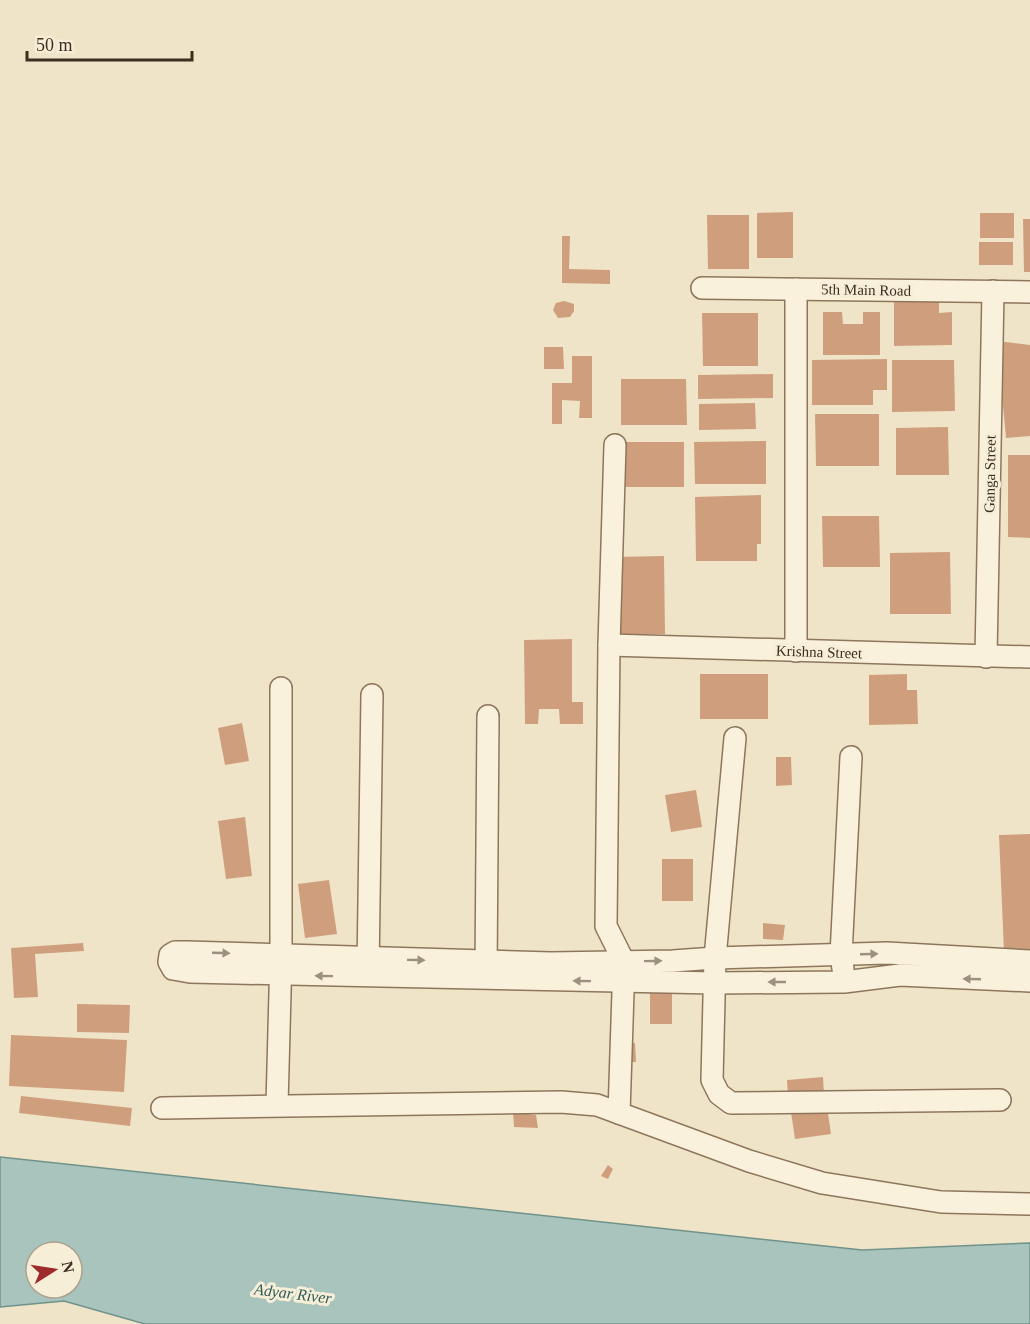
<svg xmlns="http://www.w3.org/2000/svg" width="1030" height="1324" viewBox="0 0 1030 1324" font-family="'Times New Roman',serif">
<rect width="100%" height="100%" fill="#f0e4c8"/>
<path fill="#a9c4bc" stroke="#6f938a" stroke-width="1.5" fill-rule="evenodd" d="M0 1157 862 1250 1030 1243V1324H145L64 1301 0 1307ZM36 1252H72V1288H36Z"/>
<g fill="#cf9f7d">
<path d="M793 212V258H757V213Z"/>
<rect x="980" y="213" width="34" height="25"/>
<path d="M707 215H749V269H708Z"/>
<path d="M1023 219H1030V272H1024Z"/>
<path d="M562 236H570L569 269 610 270V284L562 283Z"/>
<rect x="979" y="242" width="34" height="23"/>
<path d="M564 301 574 304V311L570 317 558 318 553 310 556 303Z"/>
<path d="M894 302H939V313L952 312V345L894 346Z"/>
<path d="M823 312H842L843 324H863V312H880V355H823Z"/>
<path d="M702 313H758V366H703Z"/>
<path d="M997 341 1030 345V436L1006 438Z"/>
<path d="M544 347H563L564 369H544Z"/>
<path d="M572 356H592V418H579L580 401 562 400V424H552V383H572Z"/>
<path d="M887 359V390H873V405H812V360Z"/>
<path d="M892 360H954L955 411 892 412Z"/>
<path d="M773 374V398L698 399V375Z"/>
<path d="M621 379H686L687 425H621Z"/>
<path d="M755 403 756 429 699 430V404Z"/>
<path d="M815 414H879V466H816Z"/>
<path d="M948 427 949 475H896V428Z"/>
<path d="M766 441V484H695L694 442Z"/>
<rect x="623" y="442" width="61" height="45"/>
<path d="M1008 455H1030V538L1008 537Z"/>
<path d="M761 495V544H757V561H696L695 497Z"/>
<path d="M822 516H879L880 567H823Z"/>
<path d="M950 552 951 614H890V553Z"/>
<path d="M664 556 665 634 615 635 614 557Z"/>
<path d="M572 639V702H583V724H560L559 709H539L538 724H525L524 640Z"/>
<rect x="700" y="674" width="68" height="45"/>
<path d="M907 674V690H917L918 724 869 725V675Z"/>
<path d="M242 723 249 761 225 765 218 728Z"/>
<path d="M776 757H791L792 785 776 786Z"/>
<path d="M696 790 702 827 671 832 665 795Z"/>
<path d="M245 817 252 876 226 879 218 821Z"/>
<path d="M1030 834V951L1004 952 999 835Z"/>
<rect x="662" y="859" width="31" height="42"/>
<path d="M329 880 337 934 305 938 298 884Z"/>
<path d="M763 923 785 925 783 940 763 939Z"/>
<path d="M83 943 84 951 35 954 38 997 14 998 11 948Z"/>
<rect x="650" y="990" width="22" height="34"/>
<path d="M77 1004 130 1005 129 1033 77 1032Z"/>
<path d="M11 1035 127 1040 124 1092 9 1086Z"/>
<path d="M626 1043H635L636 1062H627Z"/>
<path d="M823 1077 824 1095 788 1097 787 1080Z"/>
<path d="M21 1096 132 1108 130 1126 19 1113Z"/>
<path d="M827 1107 831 1134 795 1139 791 1112Z"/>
<path d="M513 1112 536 1115 538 1128 514 1127Z"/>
<path d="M608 1165 613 1169 608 1179 601 1176Z"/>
</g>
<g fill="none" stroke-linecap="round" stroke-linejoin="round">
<defs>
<g id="minor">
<path d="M702 288 1030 292"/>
<path d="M615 445 609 645 606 926 624 962 619 1113"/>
<path d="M609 645 1030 657"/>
<path d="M796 651V289"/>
<path d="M986 657 993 291"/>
<path d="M735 738 715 958 712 1080 719 1094 731 1103 1000 1100"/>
<path d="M1030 961 887 953 715 958 673 961 551 963 187 952H175L170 955 169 962 173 969 190 972 715 983 844 982 900 975 1030 981"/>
<path d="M843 969 841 955 851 757"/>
<path d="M368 970 372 695"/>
<path d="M486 973 488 716"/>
<path d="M277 1105 281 955V688"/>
<path d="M162 1108 561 1102 597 1105 749 1161 822 1183 941 1202 1030 1204"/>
</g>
</defs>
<use href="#minor" stroke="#8d765c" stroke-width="24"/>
<use href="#minor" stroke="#faf1dc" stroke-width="21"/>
</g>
<defs><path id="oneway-solid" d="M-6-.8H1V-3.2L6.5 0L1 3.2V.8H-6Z" transform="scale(1.5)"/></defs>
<g fill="#9c907e">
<use href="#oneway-solid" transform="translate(221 953) rotate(2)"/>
<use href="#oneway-solid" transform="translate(869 954) rotate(-2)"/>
<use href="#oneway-solid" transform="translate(416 960) rotate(1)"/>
<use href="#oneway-solid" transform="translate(653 961) rotate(-1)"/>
<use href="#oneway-solid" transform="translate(324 976) rotate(-179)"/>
<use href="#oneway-solid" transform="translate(972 979) rotate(-178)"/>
<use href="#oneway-solid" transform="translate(582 981) rotate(-179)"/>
<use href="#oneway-solid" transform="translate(777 982) rotate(180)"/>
</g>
<g text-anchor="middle" stroke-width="6" stroke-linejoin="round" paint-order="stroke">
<g font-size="15" fill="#3d2e20" stroke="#f7eed8">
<text transform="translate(866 290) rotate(1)" y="5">5th Main Road</text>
<text transform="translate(990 474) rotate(-89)" y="5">Ganga Street</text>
<text transform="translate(819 652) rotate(2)" y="5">Krishna Street</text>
</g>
<g font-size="16" font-style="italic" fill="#2f5d5a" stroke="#f7eed8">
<text transform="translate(293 1293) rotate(7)" y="6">Adyar River</text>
</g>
</g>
<g transform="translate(54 1270) rotate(78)"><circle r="28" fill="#f7eed8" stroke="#ada18e" stroke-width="1.5"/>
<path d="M0-4.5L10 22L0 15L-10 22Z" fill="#9e2a2b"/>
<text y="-9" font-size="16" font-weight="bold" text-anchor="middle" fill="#3d2e20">N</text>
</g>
<path d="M27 51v9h165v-9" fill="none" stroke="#3d2e20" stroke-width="3"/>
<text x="36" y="51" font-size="18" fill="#3d2e20" stroke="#f7eed8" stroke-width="4.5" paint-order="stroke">50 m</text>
</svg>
